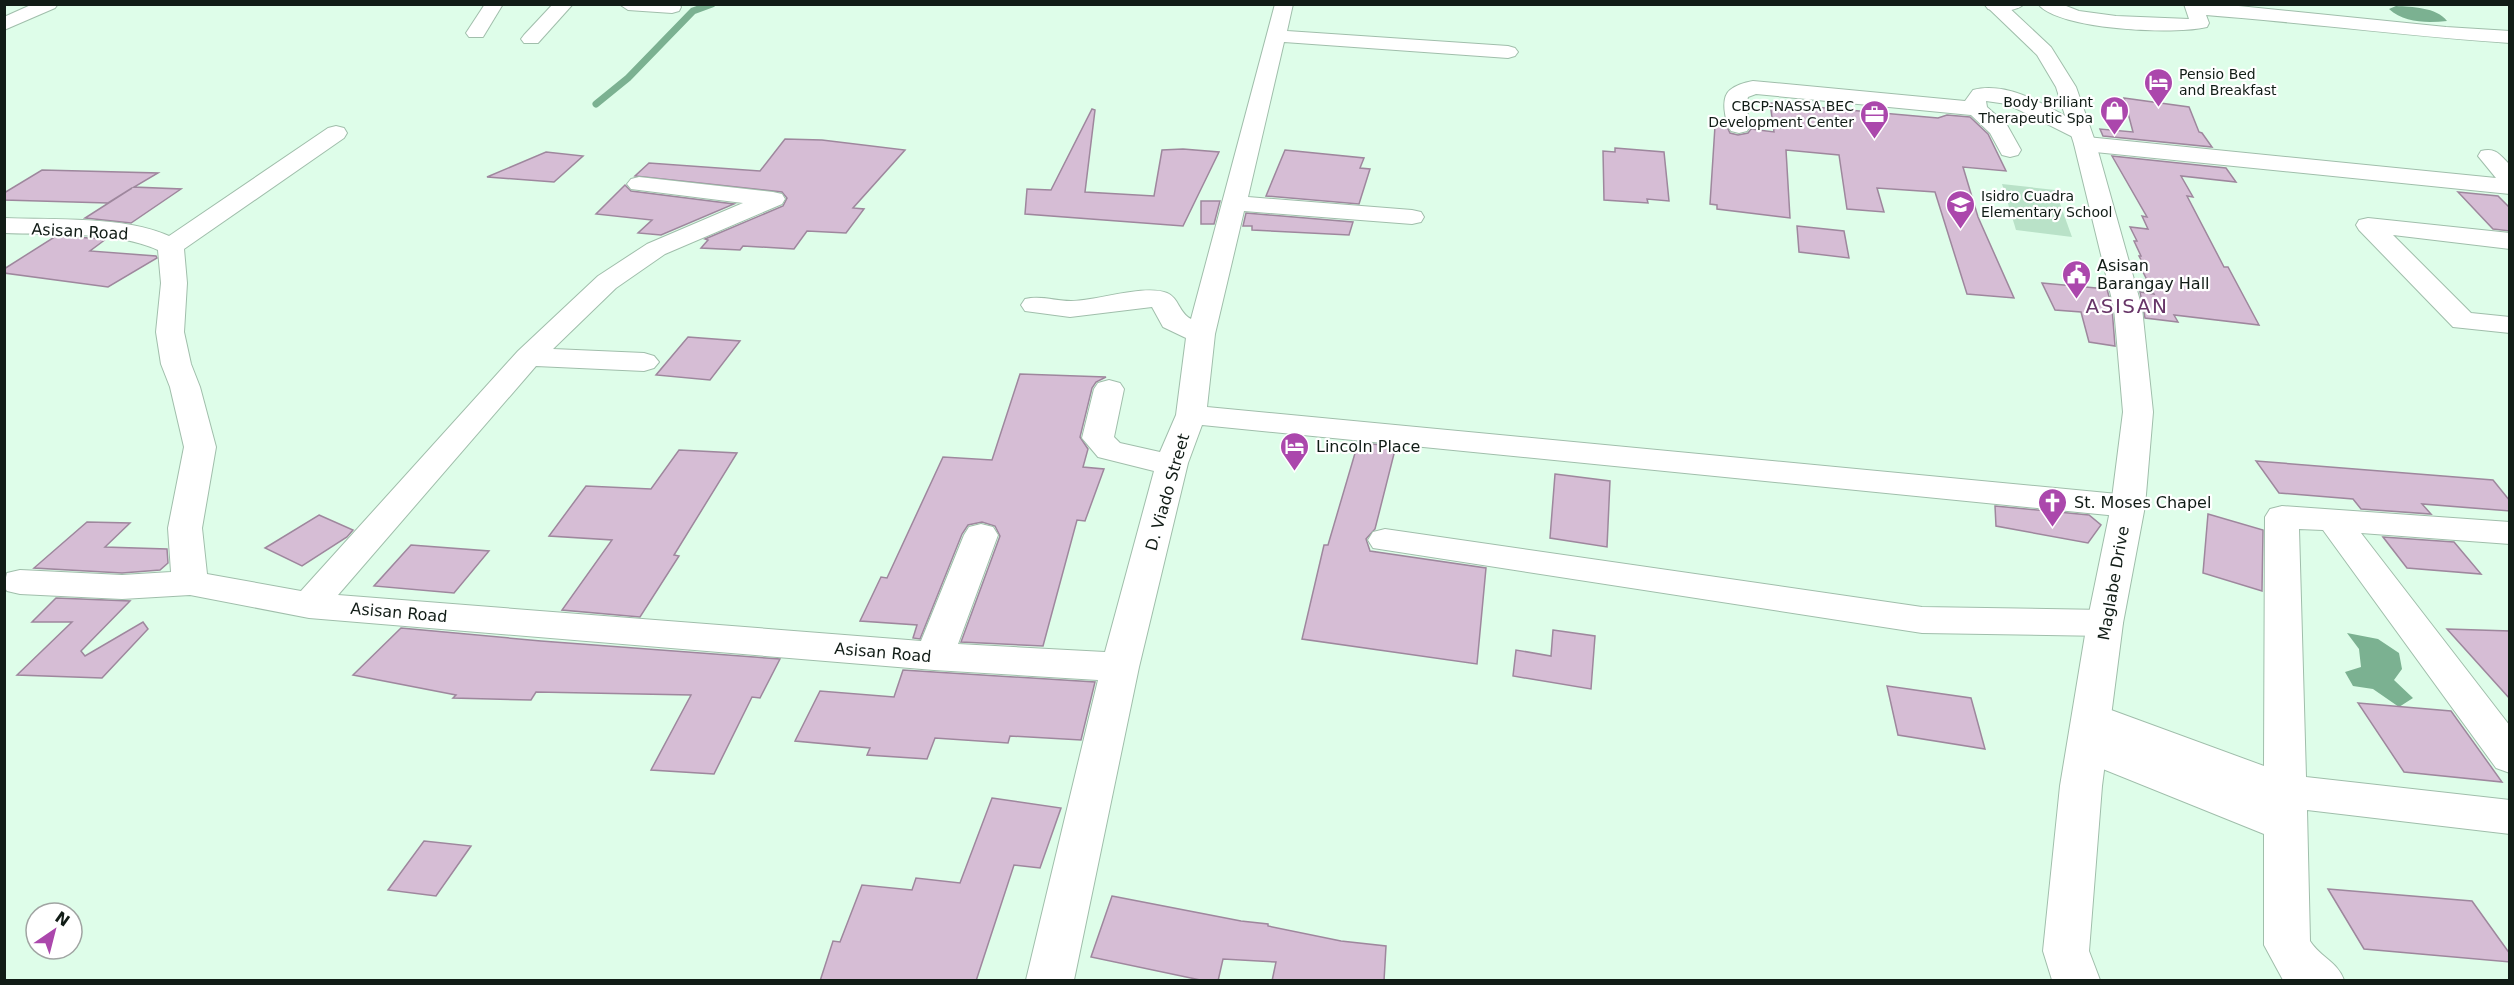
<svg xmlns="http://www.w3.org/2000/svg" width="2514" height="985" viewBox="0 0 2514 985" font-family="'DejaVu Sans',sans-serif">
<rect width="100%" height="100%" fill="#defde9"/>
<path fill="#b9e2c8" d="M2002 184 2055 190 2072 237 2016 230Z"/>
<g fill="#7bb191">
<path d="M2396 6C2411 7 2437 7 2447 21 2427 23 2404 23 2389 9Z"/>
<path d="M2347 633 2378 639 2399 653 2402 669 2394 680 2413 698 2399 707 2373 689 2353 686 2345 672 2361 667 2359 649Z"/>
</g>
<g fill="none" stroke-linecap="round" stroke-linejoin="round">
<path stroke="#7bb191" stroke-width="7" d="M596 104 628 78 693 11 712 4"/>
</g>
<g fill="#d6bdd5" stroke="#9e879d" stroke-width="1.5">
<path d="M2124 98 2189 107 2199 132 2202 133 2212 147 2103 136 2100 129 2133 132Z"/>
<path d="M1770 103 1938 118 1947 115 1970 117 1988 134 2006 171 1963 167 1978 217 2014 298 1967 294 1935 192 1877 188 1884 212 1847 209 1839 155 1786 150 1790 218 1717 209V205L1710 204 1715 126 1727 127 1730 133 1738 135 1748 133 1751 129 1774 132Z"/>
<path d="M1092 109 1095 110 1085 192 1154 196 1162 150 1183 149 1219 152 1183 226 1025 214 1027 189 1051 190Z"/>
<path d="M785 139 822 140 905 150 853 208 864 209 846 233 807 231 794 249 743 246 740 250 701 248 708 240 705 239 783 206 787 198 782 192 635 176 649 163 760 171Z"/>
<path d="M1615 148 1664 152 1669 201 1647 199 1648 203 1604 200 1603 151 1615 152Z"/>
<path d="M1285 150 1364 158 1360 168 1370 169 1359 204 1266 196Z"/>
<path d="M546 152 583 156 554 182 487 177Z"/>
<path d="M2112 156 2226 168 2236 182 2181 176 2193 197 2187 196 2224 267H2228L2259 325 2174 315 2178 322 2145 318 2140 292 2154 294 2142 270 2147 271 2139 256H2141L2134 241H2137L2130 227 2148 229 2142 216 2147 217Z"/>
<path d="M42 170 158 173 134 187 181 189 131 223 85 218 132 188 108 203 4 200V193Z"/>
<path d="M625 185 631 191 734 204 661 235 638 233 652 220 596 214Z"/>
<path d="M2458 192 2498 196 2510 208V231L2493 229Z"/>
<path d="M1201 201H1220L1214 224H1201Z"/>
<path d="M1246 213 1353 222 1349 235 1252 230V226H1243Z"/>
<path d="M1797 226 1844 231 1849 258 1799 252Z"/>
<path d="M56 236 106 239 90 251 156 256 157 258 108 287 4 273V269Z"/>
<path d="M2042 283 2107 289 2112 308 2115 346 2089 342 2081 312 2055 310Z"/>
<path d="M688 337 740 341 710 380 656 375Z"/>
<path d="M1020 374 1106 377 1096 382 1092 388 1080 437 1088 449 1083 467 1104 469 1085 521 1077 520 1043 646 961 642 1000 536 995 526 982 522 968 525 962 534 920 639 913 638 917 625 860 621 881 577 887 578 943 457 992 460Z"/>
<path d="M1358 443 1396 446 1375 529 1366 539 1370 551 1486 568 1477 664 1302 639 1324 545H1328Z"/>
<path d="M679 450 737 453 674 555 679 556 640 617 562 610 612 540 549 536 586 486 651 489Z"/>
<path d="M2256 461 2493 480 2510 501V511L2422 504 2431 514 2361 509 2353 499 2279 493Z"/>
<path d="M1555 474 1610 481 1607 547 1550 538Z"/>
<path d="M1995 506 2089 515 2101 525 2088 543 1996 526Z"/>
<path d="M2208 514 2263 530 2262 591 2203 573Z"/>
<path d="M319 515 353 530 347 537 302 566 265 548Z"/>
<path d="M87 522 130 523 105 547 167 549 168 563 160 570 122 573 34 568Z"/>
<path d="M2383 537 2454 542 2481 574 2407 568Z"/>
<path d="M411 545 489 551 454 593 374 586Z"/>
<path d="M56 598 130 601 81 651 85 656 143 622 148 629 102 678 17 675 72 622H32Z"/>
<path d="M401 628 541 641 780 659 760 698 752 697 714 774 651 770 691 695 536 692 531 700 453 698 456 695 353 675Z"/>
<path d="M2447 629 2510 631V699Z"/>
<path d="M1553 630 1595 636 1591 689 1513 676 1516 650 1551 656Z"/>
<path d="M903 670 934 672 1095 682 1081 740 1010 736 1008 743 935 738 927 759 867 755 870 748 795 741 820 691 894 697Z"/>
<path d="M1887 686 1971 698 1985 749 1898 735Z"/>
<path d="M2358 703 2451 711 2502 782 2404 772Z"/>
<path d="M992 798 1061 808 1040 868 1014 865 976 981H820L833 941 840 942 862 885 912 890 916 878 960 883Z"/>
<path d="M424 841 471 846 436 896 388 890Z"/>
<path d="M2328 889 2472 901 2510 954V962L2364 949Z"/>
<path d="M1112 896 1241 921 1268 924V926L1341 941 1386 946 1384 981H1272L1276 962 1223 959 1218 981H1205L1091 957Z"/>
</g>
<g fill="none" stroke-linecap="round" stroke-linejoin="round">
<defs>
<g id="minor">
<path d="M33 4H58L55 8 4 30V17Z"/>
<path d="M485 4H503L483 37H469L466 33Z"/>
<path d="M553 4H573L538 43H524L521 39 524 35Z"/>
<path d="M619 4H679L681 7 679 11 672 13 628 10Z"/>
<path d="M1275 4H1293L1287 31 1508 46 1515 48 1518 52 1515 56 1508 58 1284 42 1248 197 1412 210 1421 212 1424 217 1421 222 1412 224 1244 211 1215 334 1207 407 2128 495 2140 498 2145 506 2140 514 2128 517 1202 425 1188 463 1139 667 1074 980H1026L1098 680 934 670 309 618 190 595 122 599 20 594 7 591 4 586 7 573 20 570 122 575 171 572 168 528 184 447 170 387 161 364 156 332 161 283 158 250C118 231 50 235 4 233V218C53 220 126 216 169 236L328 128 336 126 344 128 347 133 344 138 184 249 187 283 184 332 191 364 200 387 216 447 202 528 207 574 301 591 518 351 598 276 647 244 743 203 631 189 627 184 631 179 639 177 773 192 782 194 785 199 782 204 665 254 616 288 553 349 644 353 654 356 659 362 654 368 644 371 536 366 338 595 921 641 964 535 969 527 981 524 993 527 998 535 958 644 1105 652 1154 471 1098 457 1082 438 1094 389 1098 383 1109 380 1120 383 1124 389 1114 437 1120 443 1160 452 1176 415 1186 338 1163 327 1152 307 1070 317 1025 311 1021 305 1025 299C1041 295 1055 301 1071 301 1097 301 1145 284 1167 293 1179 298 1179 313 1191 319Z"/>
<path d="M2024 4C2016 12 1998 12 1988 9L1985 5Z"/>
<path d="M2038 4H2061L2079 11 2116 16 2189 19 2184 4H2219L2446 27 2510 31V43C2408 36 2307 23 2206 15L2209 23 2207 27C2176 35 2058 30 2038 4Z"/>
<path d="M1753 81 1965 101 1973 90C2012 80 2054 111 2087 128L2090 133 2087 137 2496 178 2478 156 2481 151C2496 147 2500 155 2510 165V194L2085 151 2077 149 2074 144 2077 139 2007 104 1986 101 1987 107 2007 125 2021 150 2018 155 2010 157 2002 155 1990 133 1971 115 1756 94 1748 97 1746 105 1750 126 1747 131 1739 133 1731 131C1725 121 1720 98 1730 90 1736 85 1746 82 1753 81Z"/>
<path d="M2368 218 2510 233V249L2393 235 2471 313 2510 317V333L2453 327 2359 230 2356 225 2359 220Z"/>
<path d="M2282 506 2510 522V544L2361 533 2510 726V773L2496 768 2323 530 2299 529 2306 777 2510 800V834L2307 810 2310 941C2321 958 2337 961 2344 980H2283L2264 945V834L2073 757 2067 746 2073 735 2084 731 2078 729 2072 718 2078 707 2092 703 2264 766 2265 517 2270 509Z"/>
<path d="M1385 529 1922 607 2105 610 2118 614 2123 623 2118 632 2105 636 1922 633 1373 548 1368 540 1373 532Z"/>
</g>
<path id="major" d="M1984 4H2005L2051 47 2076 87 2096 144 2142 308 2153 412 2145 506 2123 623 2102 786 2089 951 2100 980H2052L2043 951 2060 786 2087 623 2111 506 2123 412 2114 308 2074 144 2056 87 2037 55Z"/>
</defs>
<use href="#minor" stroke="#a0beab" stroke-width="2"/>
<use href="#major" stroke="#a0beab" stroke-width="2"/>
<use href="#minor" fill="#fff" fill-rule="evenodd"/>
<use href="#major" fill="#fff" fill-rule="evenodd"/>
</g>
<defs>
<symbol id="hotel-pin" viewBox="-11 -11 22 30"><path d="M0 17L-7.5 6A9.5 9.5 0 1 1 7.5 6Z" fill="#ab47ac" stroke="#fff"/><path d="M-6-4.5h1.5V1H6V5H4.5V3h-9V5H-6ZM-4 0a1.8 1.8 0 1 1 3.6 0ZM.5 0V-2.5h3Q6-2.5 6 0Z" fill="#fff"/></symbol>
<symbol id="shop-pin" viewBox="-11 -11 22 30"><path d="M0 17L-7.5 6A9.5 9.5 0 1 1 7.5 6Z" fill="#ab47ac" stroke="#fff"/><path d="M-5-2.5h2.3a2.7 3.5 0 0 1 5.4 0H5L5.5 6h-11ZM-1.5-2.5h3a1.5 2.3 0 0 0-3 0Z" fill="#fff"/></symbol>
<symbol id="office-pin" viewBox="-11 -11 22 30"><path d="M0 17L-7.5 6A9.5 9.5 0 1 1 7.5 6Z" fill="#ab47ac" stroke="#fff"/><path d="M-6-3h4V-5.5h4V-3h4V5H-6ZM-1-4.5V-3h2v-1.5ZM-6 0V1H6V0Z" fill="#fff"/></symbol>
<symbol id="school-pin" viewBox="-11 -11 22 30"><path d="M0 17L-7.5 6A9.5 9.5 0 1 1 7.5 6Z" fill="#ab47ac" stroke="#fff"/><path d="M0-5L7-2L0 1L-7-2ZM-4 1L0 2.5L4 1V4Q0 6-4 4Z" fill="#fff"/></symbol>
<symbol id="civic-pin" viewBox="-11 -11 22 30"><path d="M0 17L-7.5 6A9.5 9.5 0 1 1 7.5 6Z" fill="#ab47ac" stroke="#fff"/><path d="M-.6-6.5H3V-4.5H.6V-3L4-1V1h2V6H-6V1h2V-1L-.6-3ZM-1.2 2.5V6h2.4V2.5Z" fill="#fff"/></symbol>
<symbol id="church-pin" viewBox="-11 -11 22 30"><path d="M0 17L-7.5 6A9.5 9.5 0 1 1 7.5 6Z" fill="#ab47ac" stroke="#fff"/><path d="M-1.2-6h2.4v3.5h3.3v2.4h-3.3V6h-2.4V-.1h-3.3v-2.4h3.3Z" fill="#fff"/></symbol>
</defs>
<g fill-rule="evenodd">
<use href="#hotel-pin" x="2142" y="66" width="33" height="45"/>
<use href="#shop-pin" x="2098" y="94" width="33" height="45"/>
<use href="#office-pin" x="1858" y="98" width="33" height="45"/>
<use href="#school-pin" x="1944" y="188" width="33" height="45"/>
<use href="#civic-pin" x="2060" y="258" width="33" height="45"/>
<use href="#hotel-pin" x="1278" y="430" width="33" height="45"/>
<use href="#church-pin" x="2036" y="486" width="33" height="45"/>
</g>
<g text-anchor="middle" stroke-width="4.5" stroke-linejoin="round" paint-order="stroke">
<g font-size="14" fill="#111c16" stroke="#fff" text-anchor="start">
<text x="2179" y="79">Pensio Bed<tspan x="2179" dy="16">and Breakfast</tspan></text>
<text x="2093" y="107" text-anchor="end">Body Briliant<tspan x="2093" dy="16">Therapeutic Spa</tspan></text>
<text x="1854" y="111" text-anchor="end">CBCP-NASSA BEC<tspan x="1854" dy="16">Development Center</tspan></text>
<text x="1981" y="201">Isidro Cuadra<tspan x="1981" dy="16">Elementary School</tspan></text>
</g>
<g font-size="16" fill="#111c16" stroke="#fff">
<text transform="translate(80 231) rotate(3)" y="6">Asisan Road</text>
<text transform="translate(1167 492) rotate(-74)" y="6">D. Viado Street</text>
<text transform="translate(2113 583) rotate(-80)" y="6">Maglabe Drive</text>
<text transform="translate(399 612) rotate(5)" y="6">Asisan Road</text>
<text transform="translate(883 652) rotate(5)" y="6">Asisan Road</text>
</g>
<g font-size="16" fill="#111c16" stroke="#fff" text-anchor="start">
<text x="2097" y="271">Asisan<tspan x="2097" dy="18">Barangay Hall</tspan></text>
<text x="1316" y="452">Lincoln Place</text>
<text x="2074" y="508">St. Moses Chapel</text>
</g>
<g font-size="20" letter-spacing="1.5" fill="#683668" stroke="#fff">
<text x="2127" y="313">ASISAN</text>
</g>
</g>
<rect width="2514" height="985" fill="none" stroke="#111c16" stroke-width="12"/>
<g transform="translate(54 931) rotate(35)"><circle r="28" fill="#ffffff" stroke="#a0a4a2" stroke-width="1.5"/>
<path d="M0-4.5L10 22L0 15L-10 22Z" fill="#ab47ac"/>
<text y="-9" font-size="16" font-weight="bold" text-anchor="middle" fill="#111c16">N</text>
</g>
</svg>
